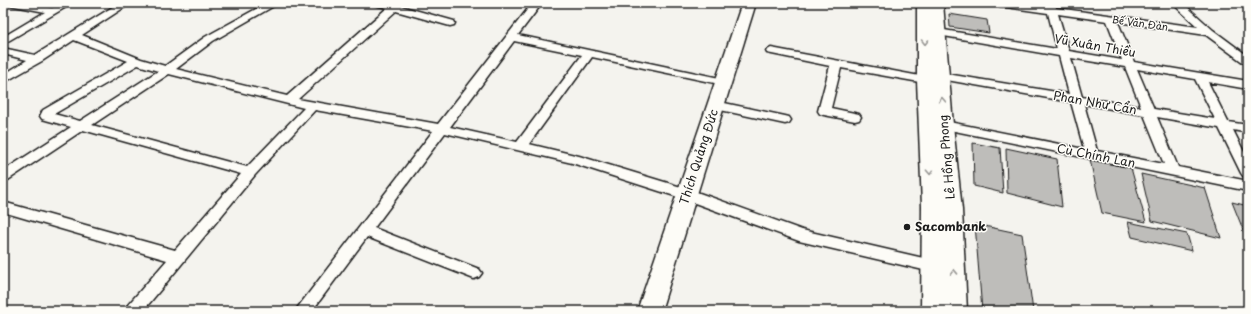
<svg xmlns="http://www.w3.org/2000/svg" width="1251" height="314" viewBox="0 0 1251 314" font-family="'Playpen Sans',sans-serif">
<rect width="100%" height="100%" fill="#f4f3ee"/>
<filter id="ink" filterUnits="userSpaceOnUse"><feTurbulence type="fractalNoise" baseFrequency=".025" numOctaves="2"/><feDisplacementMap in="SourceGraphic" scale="8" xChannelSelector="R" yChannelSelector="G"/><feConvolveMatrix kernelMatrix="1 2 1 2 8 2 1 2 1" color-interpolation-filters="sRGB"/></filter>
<g filter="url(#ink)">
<g fill="#bebdba" stroke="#1c1c1c">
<path d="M949 14 987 20 989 33 950 27Z"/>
<path d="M973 143 1000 148 1003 193 974 186Z"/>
<path d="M1006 148 1057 159 1062 207 1007 193Z"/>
<path d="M1090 160 1131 168 1146 222 1102 213Z"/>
<path d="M1141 174 1205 188 1221 238 1152 221Z"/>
<path d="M1232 202 1248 206V242Z"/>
<path d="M1128 222 1187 234 1192 251 1132 237Z"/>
<path d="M975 224 1022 234 1033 311H982Z"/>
</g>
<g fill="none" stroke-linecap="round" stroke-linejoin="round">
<defs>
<g id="street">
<path d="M8 3H28L52 8 61 3H73L3 44V37L45 12 9 5Z"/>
<path d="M119 3H131L82 35 141 59 165 66 205 37 267 3H279L213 41 176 69 287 96 387 8 375 5 374 3H390L454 21 455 23 454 25 450 26 396 11 298 99 438 124 530 6 529 3H539L540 6 518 35 724 79 728 80 730 82 728 84 724 85 592 57 529 144 579 156 691 190 802 230 932 260 937 262 940 266 937 270 932 272 799 241 681 198 572 163 445 133 374 228 479 269 482 273 479 277 474 279 469 277 367 237 312 311H295L433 131 315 110 255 175 143 311H125L127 306 167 260 3 212V202L175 250 241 174 83 130 8 180 3 182V171L71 127 42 119 40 116 43 110 128 61 74 40 42 61 3 83V75L27 60 3 54V48L35 55ZM514 41 582 55 517 142 450 127ZM138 65 158 71 80 121 54 114ZM169 74 304 108 247 167 92 125Z"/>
<path d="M994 3H1021L1046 6 1045 3H1055L1056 8 1198 27 1172 3H1183L1213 30 1248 56V64L1244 63 1206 35 1118 22 1134 62 1248 81V89L1208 82 1228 122 1248 125V133L1233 130 1248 160V178L1243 176 1241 173 1219 128 1157 117 1178 167 1248 181V191L940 128 938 125 940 122 944 121 1084 149 1071 102 941 79 937 78 935 76 937 74 941 73 1069 94 1059 56 938 35 933 32 938 29 1057 49 1048 13 999 6ZM1058 14 1107 21 1122 60 1069 51ZM1071 58 1125 67 1141 107 1082 97ZM1137 69 1195 79 1215 119 1154 109ZM1084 104 1144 115 1164 164 1097 151Z"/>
<path d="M771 48 925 77 929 78 931 80 929 82 925 83 841 68 831 108 859 114 861 117 859 120 855 121 824 115 820 114 818 111 830 66 767 53 766 51Z"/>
<path d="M715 101 785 116 789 117 791 120 789 123 785 124 711 108 709 105 711 102Z"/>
</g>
<g id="secondary">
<path d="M742 3H756L661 311H637Z"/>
<path d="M917 3H943L953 125 962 210 967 311H921L922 206 917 80Z"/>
</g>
</defs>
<use href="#street" stroke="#1c1c1c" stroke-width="3"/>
<use href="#secondary" stroke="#1c1c1c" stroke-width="3"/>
<use href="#street" fill="#fdfcf7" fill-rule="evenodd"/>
<use href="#secondary" fill="#fdfcf7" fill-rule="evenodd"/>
</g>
<defs><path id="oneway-chevron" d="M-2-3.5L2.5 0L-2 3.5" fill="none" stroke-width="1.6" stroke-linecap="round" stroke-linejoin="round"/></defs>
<g stroke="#989794">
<use href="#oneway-chevron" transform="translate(925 42) rotate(90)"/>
<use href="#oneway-chevron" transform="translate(942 100) rotate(-93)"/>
<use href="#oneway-chevron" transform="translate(930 172) rotate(87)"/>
<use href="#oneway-chevron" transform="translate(954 272) rotate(-92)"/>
</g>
</g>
<circle fill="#1c1c1c" stroke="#fdfcf7" stroke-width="1.5" cx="907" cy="227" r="4"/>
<g text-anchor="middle" stroke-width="3" stroke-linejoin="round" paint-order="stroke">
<g font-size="10" fill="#1c1c1c" stroke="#fdfcf7">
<text transform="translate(1140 23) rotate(8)" y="4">Bế Văn Đàn</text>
</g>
<g font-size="12" fill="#1c1c1c" stroke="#fdfcf7">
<text transform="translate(1095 46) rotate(10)" y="4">Vũ Xuân Thiều</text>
<text transform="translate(1095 103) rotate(10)" y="4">Phan Như Cẩn</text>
<text transform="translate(1096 156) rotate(11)" y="4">Cù Chính Lan</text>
<text transform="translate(699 157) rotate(-72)" y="4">Thích Quảng Đức</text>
<text transform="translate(947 157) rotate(-95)" y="4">Lê Hồng Phong</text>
</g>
<g font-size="12" font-weight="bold" fill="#1c1c1c" stroke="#fdfcf7" text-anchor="start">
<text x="915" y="231">Sacombank</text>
</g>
</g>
<rect width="1251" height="314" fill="none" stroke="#fdfcf7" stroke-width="16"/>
<rect x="8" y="8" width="1235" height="298" fill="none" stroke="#1c1c1c" stroke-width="1.5" filter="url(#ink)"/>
</svg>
